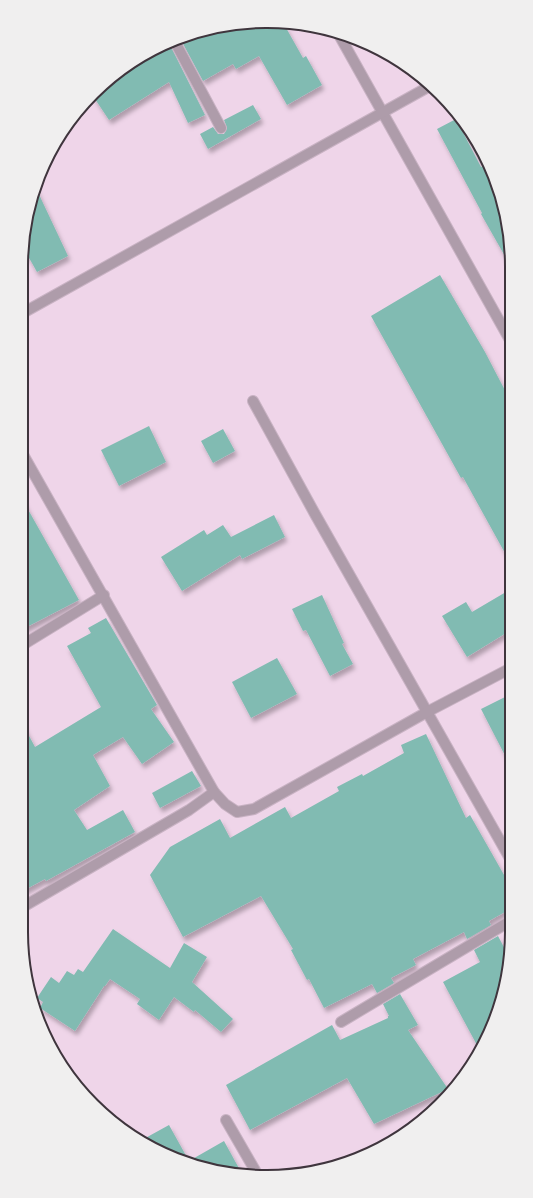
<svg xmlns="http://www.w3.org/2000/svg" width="533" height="1198" viewBox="0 0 533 1198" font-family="'PT Sans',sans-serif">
<defs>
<filter id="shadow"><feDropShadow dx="2.5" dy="4.5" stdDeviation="2" flood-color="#0004"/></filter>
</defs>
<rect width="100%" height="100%" fill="#efd5e9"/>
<g fill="#81bbb2" filter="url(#shadow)">
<path d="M251 22 285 26 303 58 306 56 322 85 287 105 259 56 236 69 233 64 203 81 181 40Z"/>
<path d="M169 43 205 115 188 123 169 82 109 120 93 96 158 46Z"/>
<path d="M253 105 261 119 208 149 200 134 213 127 218 134H224L227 128 224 120Z"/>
<path d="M456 119 481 167 486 165 497 187 510 234V265L481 214 482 213 437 129Z"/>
<path d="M35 186 68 256 37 272 24 249Z"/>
<path d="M440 275 485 352 510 400 511 564 463 477 461 478 371 316Z"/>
<path d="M149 426 166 462 119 486 101 450Z"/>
<path d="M223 429 235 451 213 463 201 441Z"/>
<path d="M21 497 79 600 21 630Z"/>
<path d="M274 515 285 537 242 559 240 555 182 591 161 557 204 530 207 535 223 525 231 537Z"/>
<path d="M511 589V630L467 657 442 616 466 602 472 612Z"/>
<path d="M322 595 344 643 342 644 353 664 330 676 306 630 303 631 292 609Z"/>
<path d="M106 618 157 705 151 709 174 742 142 764 123 737 93 755 110 786 74 810 87 830 123 810 135 832 46 881 45 879 21 892V721L35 747 101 707 67 646 91 633 88 628Z"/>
<path d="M277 658 297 694 251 718 232 682Z"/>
<path d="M511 694V727L512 769 481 709Z"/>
<path d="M426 734 466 818 470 815 512 889V908L489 921 491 925 467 939 464 932 413 959 416 965 391 978 394 983 377 993 372 984 324 1008 309 979 307 980 291 950 293 949 261 896 183 937 150 875 170 847 220 819 230 838 285 807 291 818 339 791 337 787 362 774 363 776 404 753 401 745Z"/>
<path d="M192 771 201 786 160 808 152 793Z"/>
<path d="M113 929 170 968 184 943 207 957 192 982 233 1019 221 1032 195 1010 194 1012 174 997 159 1020 137 1004 140 999 110 979 105 986H104L75 1031 40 1008 43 1002 37 998 51 977 59 983 67 971 74 975 78 969 83 972Z"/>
<path d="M498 936 508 955 499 1011 478 1047 443 982 480 962 474 950Z"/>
<path d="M400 994 418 1025 408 1030 448 1089 374 1124 347 1078 250 1130 226 1085 332 1025 340 1040 388 1018V1016H389L383 1004Z"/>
<path d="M169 1125 189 1161 224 1141 241 1172H219L144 1144 140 1141Z"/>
</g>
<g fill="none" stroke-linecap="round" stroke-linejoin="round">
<defs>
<g id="minor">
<path d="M338 33 510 340"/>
<path d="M175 42 221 128"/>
<path d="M21 314 430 86"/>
<path d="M253 401 315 514 512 862"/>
<path d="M21 451 214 792"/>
<path d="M21 646 104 595"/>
<path d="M21 908 189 810 214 792 225 804 237 812 254 809 427 712 511 668"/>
<path d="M341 1022 512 920"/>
<path d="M226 1120 256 1172"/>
</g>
</defs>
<use href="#minor" stroke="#c8b2c3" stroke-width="12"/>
<use href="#minor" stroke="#ae9caa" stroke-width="10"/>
</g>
<path d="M0 0H533V1198H0ZM266 28H267A238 238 0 0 1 505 266V932A238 238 0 0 1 267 1170H266A238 238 0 0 1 28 932V266A238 238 0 0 1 266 28Z" fill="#f0efef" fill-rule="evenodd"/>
<path fill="none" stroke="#3f353d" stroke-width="2" d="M266 28H267A238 238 0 0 1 505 266V932A238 238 0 0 1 267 1170H266A238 238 0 0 1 28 932V266A238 238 0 0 1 266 28Z"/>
</svg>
